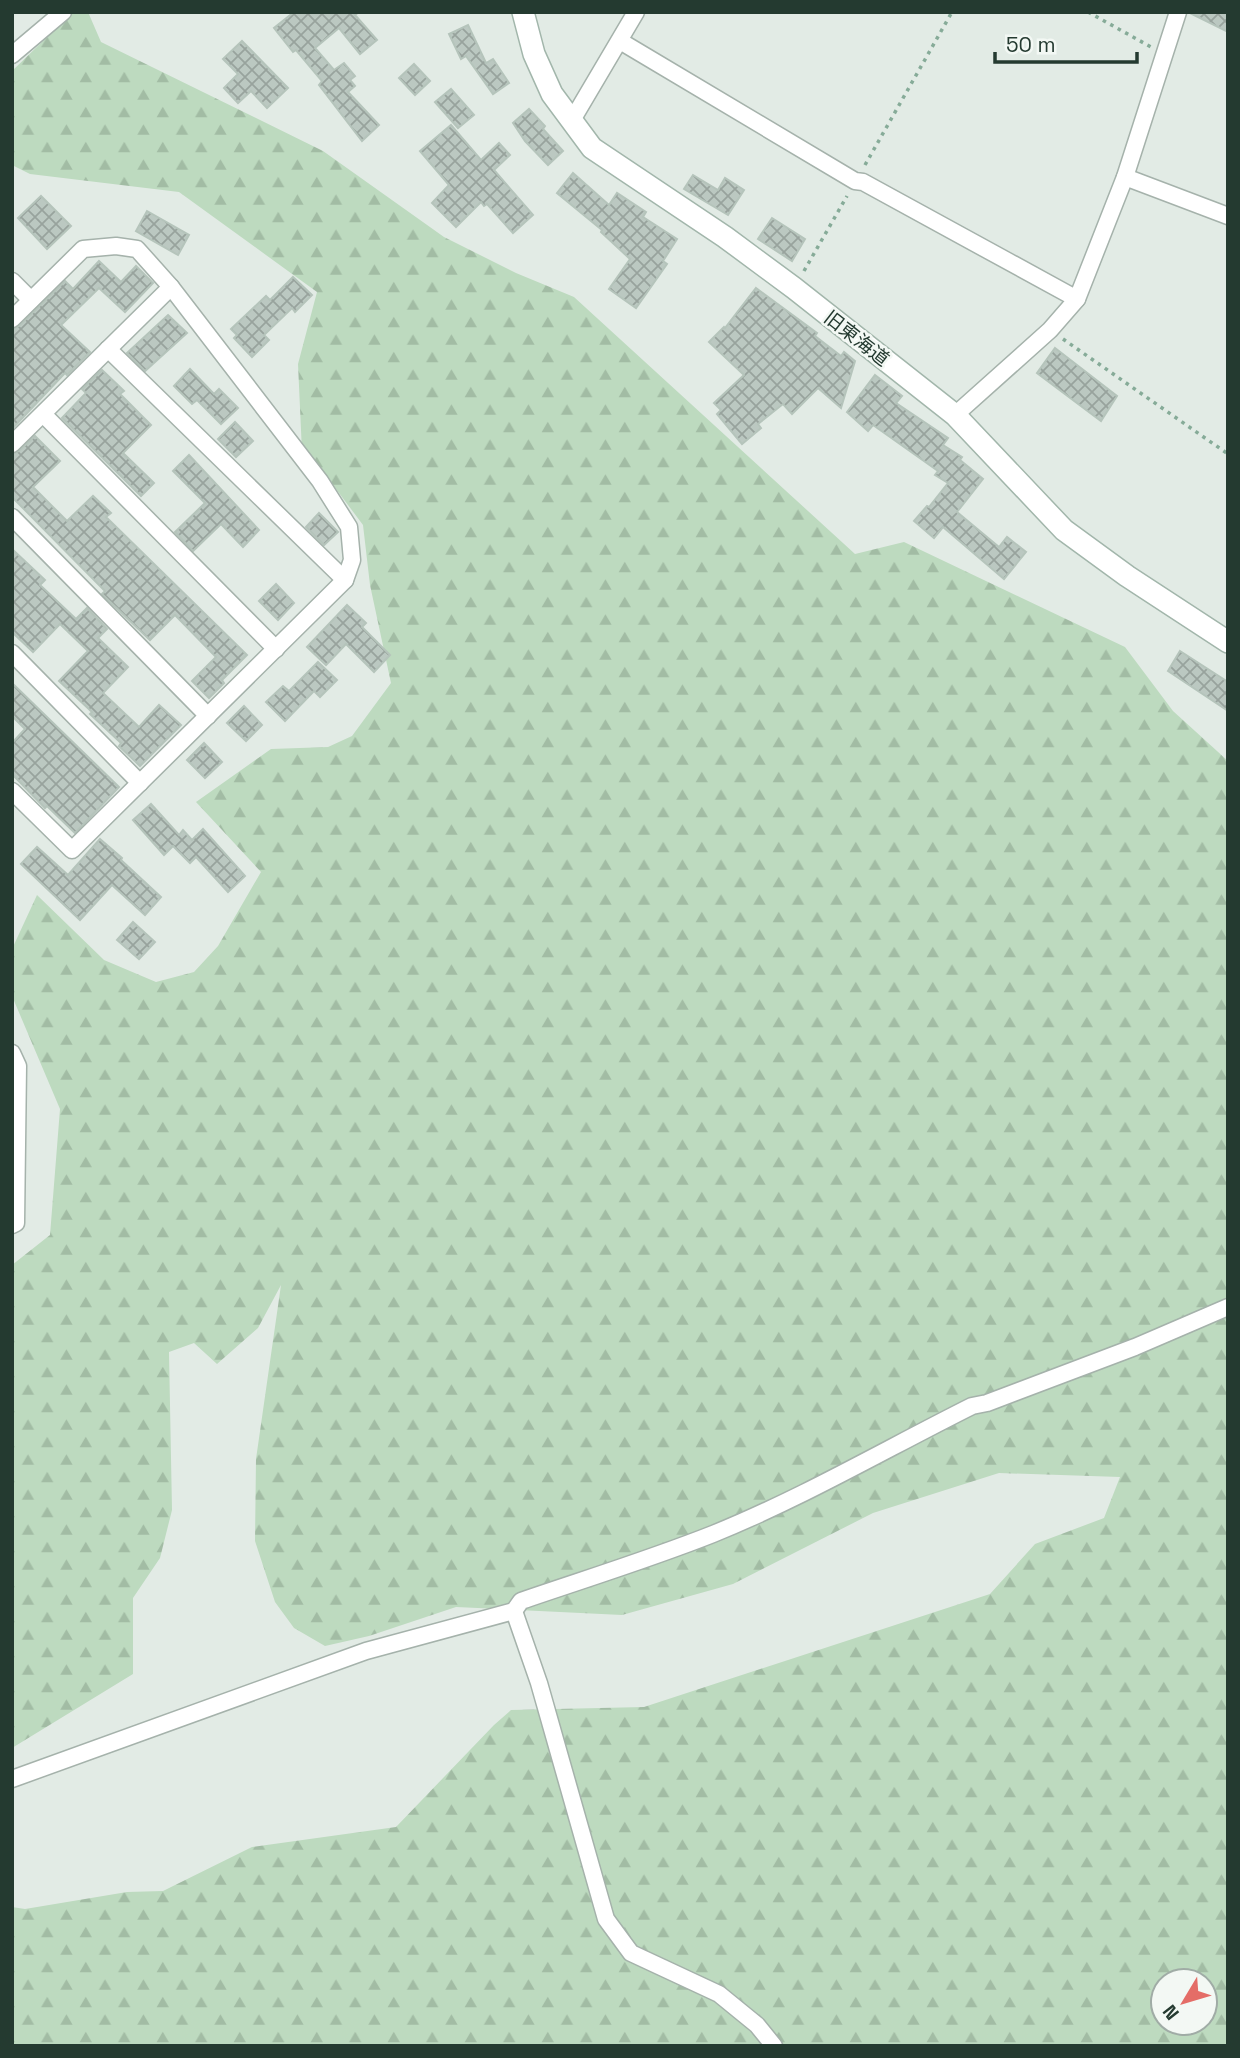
<svg xmlns="http://www.w3.org/2000/svg" width="1240" height="2058" viewBox="0 0 1240 2058" font-family="'Space Grotesk','Noto Sans JP',sans-serif">
<defs>
<pattern id="forest-firs" width="22" height="20" patternUnits="userSpaceOnUse" patternTransform="scale(1.75)"><rect width="22" height="20" fill="#bddabf"/><path d="M5 1l3.5 6h-7zM16 11l3.5 6h-7z" fill="#a2bca4"/></pattern>
<pattern id="building-cross-hatch" width="8" height="8" patternUnits="userSpaceOnUse" patternTransform="scale(1.75)"><rect width="8" height="8" fill="#bbc8c1"/><path d="M0 0l8 8M0 8l8-8" fill="none" stroke="#98a39d"/></pattern>
</defs>
<rect width="100%" height="100%" fill="#e2ebe5"/>
<path fill="url(#forest-firs)" fill-rule="evenodd" d="M73 12H88L101 42 323 151 444 237 516 273 574 297 855 554 904 542 1125 647 1173 711 1228 761V2046H12V1907L25 1909 127 1892 163 1891 252 1847 396 1827 494 1725 511 1710 644 1707 990 1594 1035 1544 1104 1518 1120 1477 999 1473 873 1513 733 1584 622 1615 456 1607 369 1636 325 1646 294 1628 275 1602 255 1541 256 1459 281 1285 258 1328 217 1364 194 1343 169 1352 172 1510 160 1558 133 1598V1674L12 1748V1265L50 1235 60 1109 12 996V949L37 895 104 960 156 982 194 972 218 946 261 872 196 802 271 749 328 747 352 736 391 683 370 585 363 525 327 477 302 452 298 364 317 292 179 192 30 174 12 165V71ZM1163 1981H1205V2023H1163Z"/>
<g fill="url(#building-cross-hatch)" stroke="#b5c4bb" stroke-width="2">
<path d="M294 12H359L355 15 377 40 360 54 339 28 315 48 334 70 344 63 355 76 350 80 355 86 348 92 379 125 362 141 319 85 322 81 296 50 293 52 274 28Z"/>
<path d="M1188 12H1228V32Z"/>
<path d="M468 25 486 63 493 59 509 83 493 94 466 56 461 59 449 34Z"/>
<path d="M242 41 288 88 267 108 251 91 238 103 224 88 238 74 223 59Z"/>
<path d="M414 64 430 81 415 95 399 78Z"/>
<path d="M451 89 474 115 458 128 435 102Z"/>
<path d="M529 109 545 126 543 129 563 151 548 165 525 141 513 123Z"/>
<path d="M451 125 481 160 499 143 510 155 494 170 533 215 513 233 487 204 484 206 481 202 456 227 432 203 449 185 420 151Z"/>
<path d="M573 173 609 205 617 193 646 212 643 217 677 239 663 261 667 264 636 308 609 289 630 259 601 232 602 230 557 193Z"/>
<path d="M693 175 718 190 725 178 744 190 728 215 684 189Z"/>
<path d="M41 196 71 226 47 249 18 218Z"/>
<path d="M147 211 189 235 178 255 136 231Z"/>
<path d="M772 218 805 239 792 261 758 239Z"/>
<path d="M99 261 121 282 136 266 153 283 125 312 99 288 61 325 90 352 67 375 65 373 12 429V329L19 326 65 281 73 289Z"/>
<path d="M293 277 312 295 295 312 292 308 264 335 269 340 252 357 234 338 237 335 231 329 266 296 270 300Z"/>
<path d="M756 288 817 333 815 336 841 356 844 352 855 361 841 408 818 388 792 414 783 404 758 424 761 428 742 444 717 414 721 410 714 403 744 375 709 342 724 327 725 328Z"/>
<path d="M168 315 187 333 145 371 127 353Z"/>
<path d="M1055 348 1117 396 1101 421 1037 373Z"/>
<path d="M190 369 214 394 219 389 238 408 221 424 197 400 192 404 174 386Z"/>
<path d="M102 370 124 391 120 394 151 425 123 453 154 483 141 496 62 418 86 393 82 389Z"/>
<path d="M875 375 902 396 896 403 948 438 943 445 962 457 960 460 983 479 957 512 999 547 1007 537 1026 552 1004 579 943 527 934 538 914 521 927 506 929 507 948 483 935 475 938 471 873 425 868 431 847 412Z"/>
<path d="M235 422 253 441 236 457 218 439Z"/>
<path d="M35 436 60 461 33 487 67 521 93 496 111 513 106 517 247 655 222 680 224 683 209 698 192 681 216 657 175 615 150 640 102 594 105 591 12 497V454L19 451Z"/>
<path d="M189 455 259 530 243 547 221 524 193 551 175 532 205 503 173 471Z"/>
<path d="M319 513 338 532 324 545 306 527Z"/>
<path d="M12 549 45 580 40 585 76 619 87 608 107 629 98 638 128 667 103 693 139 727 159 705 181 725 140 766 119 746 121 743 90 714 92 712 59 681 88 651 60 624 33 652 12 632Z"/>
<path d="M276 584 294 603 278 620 259 601Z"/>
<path d="M347 605 366 623 362 627 390 655 374 672 346 644 326 665 307 647Z"/>
<path d="M1180 651 1228 682V711L1168 671Z"/>
<path d="M318 662 337 680 320 697 314 691 285 721 266 702 283 686 289 691Z"/>
<path d="M12 683 119 787 75 833 47 806 45 808 12 774V743L25 729 12 716Z"/>
<path d="M244 706 262 725 246 741 227 723Z"/>
<path d="M204 743 222 762 205 778 187 760Z"/>
<path d="M151 804 179 835 183 830 192 840 203 829 245 876 228 892 196 857 190 863 173 846 164 855 133 820Z"/>
<path d="M100 839 122 858 121 860 161 897 145 915 112 885 80 920 21 864 37 847 68 875Z"/>
<path d="M133 922 155 942 139 959 117 940Z"/>
</g>
<g fill="none" stroke-linecap="round" stroke-linejoin="round">
<defs>
<g id="street">
<path d="M620 41 855 181 863 182 1077 299"/>
<path d="M12 55 63 12"/>
<path d="M571 122 636 12"/>
<path d="M1125 177 1228 216"/>
<path d="M12 281 31 300"/>
<path d="M12 319 83 249 116 246 137 249 171 287 320 481 349 527 352 560 345 580 72 850 12 791"/>
<path d="M108 349 345 580"/>
<path d="M43 414 276 649"/>
<path d="M955 415 1050 330 1077 299 1125 177 1178 12"/>
<path d="M12 444 171 287"/>
<path d="M12 517 208 716"/>
<path d="M12 653 140 783"/>
<path d="M12 1053 18 1066 16 1223 12 1225"/>
<path d="M514 1611 539 1683 606 1919 631 1953 719 1994 757 2025 774 2046"/>
<path d="M12 1779 366 1651 514 1611 521 1601C585 1579 650 1559 713 1534 802 1498 886 1449 972 1406L987 1403 1135 1347 1228 1307"/>
</g>
<path id="secondary" d="M523 12 534 54 552 94 592 148 725 237 794 288 955 415 1064 530 1127 576 1228 642"/>
</defs>
<use href="#street" stroke="#a5b2ab" stroke-width="19"/>
<use href="#secondary" stroke="#a2b6ab" stroke-width="24"/>
<g stroke="#86ab98" stroke-width="3.5" stroke-dasharray="3.5 5" stroke-linecap="butt">
<path d="M1088 12 1151 47"/>
<path d="M865 165 952 12"/>
<path d="M804 271 847 196"/>
<path d="M1063 339 1228 454"/>
</g>
<use href="#street" stroke="#fff" stroke-width="16"/>
<use href="#secondary" stroke="#fff" stroke-width="21"/>
</g>
<g text-anchor="middle" stroke-width="5" stroke-linejoin="round" paint-order="stroke">
<g font-size="19" fill="#243a30" stroke="#f3f8f4">
<text transform="translate(857 338) rotate(38)" y="7">旧東海道</text>
</g>
</g>
<rect width="1240" height="2058" fill="none" stroke="#243a30" stroke-width="28"/>
<g transform="translate(1184 2002) rotate(232)"><circle r="33" fill="#f3f8f4" stroke="#a0aca6" stroke-width="2"/>
<path d="M0-5L12 26L0 18L-12 26Z" fill="#e46d67"/>
<text y="-10" font-size="19" font-weight="bold" text-anchor="middle" fill="#243a30">N</text>
</g>
<path d="M995 52v10h142v-10" fill="none" stroke="#243a30" stroke-width="3.5"/>
<text x="1006" y="52" font-size="21" fill="#243a30" stroke="#f3f8f4" stroke-width="5" paint-order="stroke">50 m</text>
</svg>
